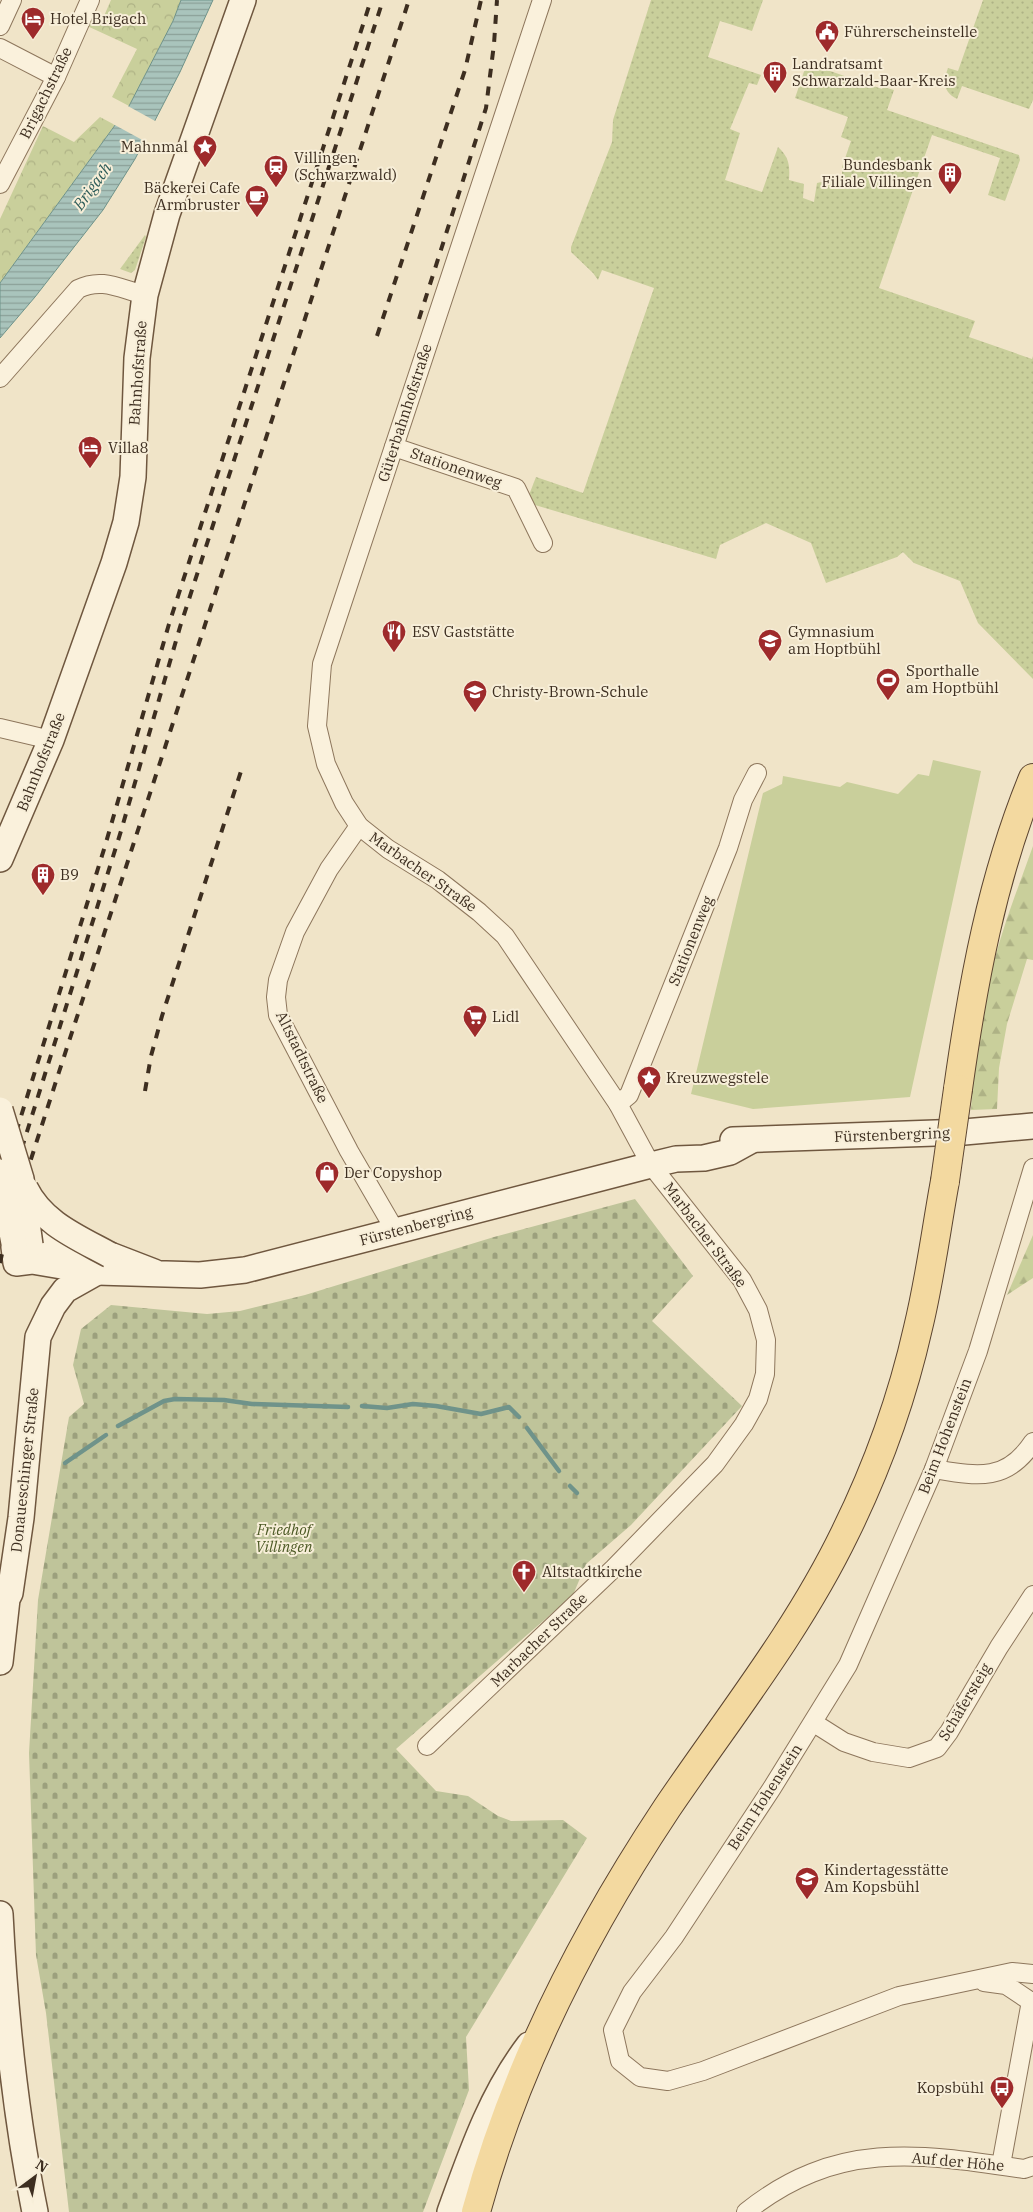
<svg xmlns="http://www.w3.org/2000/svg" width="1033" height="2212" viewBox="0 0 1033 2212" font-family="'IBM Plex Serif',serif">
<defs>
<pattern id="grass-dots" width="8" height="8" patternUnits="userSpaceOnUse" patternTransform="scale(1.25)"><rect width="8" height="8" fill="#c9cf9b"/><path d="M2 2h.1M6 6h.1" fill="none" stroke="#aeb285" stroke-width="1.8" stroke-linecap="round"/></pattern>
<pattern id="forest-firs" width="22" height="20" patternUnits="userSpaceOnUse" patternTransform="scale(1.25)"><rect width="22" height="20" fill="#c9cf9b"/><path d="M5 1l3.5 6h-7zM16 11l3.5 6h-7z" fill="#aeb285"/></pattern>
<pattern id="cemetery-stones" width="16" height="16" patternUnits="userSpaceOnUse" patternTransform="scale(1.25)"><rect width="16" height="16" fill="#bfc49a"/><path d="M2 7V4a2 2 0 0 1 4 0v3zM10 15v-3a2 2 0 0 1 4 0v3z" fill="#9ca07d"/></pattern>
<pattern id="park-crowns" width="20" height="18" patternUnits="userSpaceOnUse" patternTransform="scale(1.25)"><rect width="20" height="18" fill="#c9cf9b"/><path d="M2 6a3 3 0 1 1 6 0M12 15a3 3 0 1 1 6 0" fill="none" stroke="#aeb285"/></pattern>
<pattern id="water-rules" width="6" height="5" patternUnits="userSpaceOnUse" patternTransform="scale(1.25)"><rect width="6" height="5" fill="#a9c4bc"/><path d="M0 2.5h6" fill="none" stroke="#8ba098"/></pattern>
</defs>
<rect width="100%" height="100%" fill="#f0e4c8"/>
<g fill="url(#grass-dots)">
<path d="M651 0H763L752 31 720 21 708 57 761 75 757 85 749 83 730 129 740 133 725 180 762 192 778 147C789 157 790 165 789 180L804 184 803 198 814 202 817 183 826 181 842 182V167L851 141 841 137 848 117 795 98 807 63 882 89 883 87 894 90 887 110 1019 155 1020 160 1005 201 988 195 1000 158 932 135 879 288 975 321 969 337 1032 359 1033 356V679L978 623 960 581 914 563 903 552 897 557 826 583 811 543 766 523 720 545 716 559 535 505 529 500V495L536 477 583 493 654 288 602 270 598 280 593 273 571 252V247L612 142 613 120Z"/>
<path d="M983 0H1033V100L1029 109 962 86 957 99C943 92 943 82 948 68L958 71Z"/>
<path d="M145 235 146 237 135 270 131 273 120 269Z"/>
</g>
<g fill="url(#forest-firs)">
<path d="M1033 846V960L1027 959 1007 1024 999 1068 997 1109 971 1110C973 1065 980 1018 991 974 1001 931 1018 888 1033 846Z"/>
<path d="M1033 1235V1278L1007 1295Z"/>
</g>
<path fill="url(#cemetery-stones)" d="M635 1199 693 1276 652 1321 742 1406 631 1525 586 1564 573 1595 396 1749 436 1791 468 1796 498 1816 511 1821 563 1820 587 1838 466 2037 469 2090 423 2212H69L46 2013 36 1955 29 1753 38 1600 69 1417 84 1404 73 1365 81 1329 111 1305 207 1314 240 1311 305 1295 494 1237Z"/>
<g fill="url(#park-crowns)">
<path d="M111 0H181L173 21 129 106 112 97 137 49 85 25 92 11 104 16Z"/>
<path d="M100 117 115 125 0 283V219L43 126 74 142Z"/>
</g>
<path fill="#c9cf9b" d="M933 760 981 771 910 1097 753 1109 691 1094 763 793 782 784 783 776 840 787 847 782 898 794 918 774 929 776Z"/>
<path fill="url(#water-rules)" stroke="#6f938a" d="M181 0H213L180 72 135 159 103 210 35 297 0 338V283L129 106 173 21Z"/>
<path fill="#f0e4c8" d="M126 105 157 122 146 142 113 124Z"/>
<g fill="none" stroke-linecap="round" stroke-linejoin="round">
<g stroke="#6f938a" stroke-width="4.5">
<path d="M362 1406 387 1408 413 1404 436 1406 481 1414 509 1407 519 1417"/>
<path d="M118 1426 164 1401 175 1399 224 1400 252 1404 348 1407"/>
<path d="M527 1428 559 1471"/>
<path d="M65 1463 106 1435"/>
<path d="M570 1486 577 1493"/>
</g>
<defs>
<g id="street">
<path d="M0 26 12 0"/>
<path d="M0 48 56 77"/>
<path d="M0 184 56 77 90 0"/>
<path d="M0 378 78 289C102 277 120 289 145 295"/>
<path d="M394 447 516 488 543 543"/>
<path d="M0 728 51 740"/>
<path d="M359 826 329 869 295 932 278 980 276 997 278 1015 349 1151 396 1232"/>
<path d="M618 1104 629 1095 728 848 743 800 757 773"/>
<path d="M1033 1168 978 1351 934 1469 848 1665 772 1788 674 1937 632 1992 613 2030 620 2061 640 2077 668 2081 703 2071 899 1996 1012 1972 1033 1974"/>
<path d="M934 1469C976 1476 1006 1483 1033 1442"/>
<path d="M814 1723 844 1742 873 1752 909 1758 937 1748 949 1732 999 1647 1033 1595"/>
<path d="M427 1746 614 1568 715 1464 744 1424 758 1399 765 1374 766 1340 758 1310 742 1280 651 1165 618 1104 505 936 479 912 438 880 388 849 359 826 344 803 326 764 317 726 322 664 542 0"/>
<path d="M984 1982 1006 1985 1033 2003"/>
<path d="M1001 2165 1031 2001"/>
<path d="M746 2212C836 2140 918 2153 1024 2169L1033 2166"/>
</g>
<g id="secondary">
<path d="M0 859 51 740 114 563 126 522 133 477 137 358 145 295 167 214 243 0"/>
<path d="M733 1140 964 1132 1033 1126"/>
<path d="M154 1272 110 1255 47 1243 14 1247 16 1263 32 1261 97 1272 200 1275 245 1270 651 1165 676 1159 704 1158 730 1152 750 1141"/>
<path d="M0 1662 7 1599 10 1593 21 1518 38 1337 53 1306 65 1290 97 1272"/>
<path d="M0 1914C5 2014 15 2114 35 2212"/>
<path d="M450 2212C471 2154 491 2095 529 2045"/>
</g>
<g id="primary">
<path d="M958 1089C973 982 992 878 1033 778"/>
<path d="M476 2212C515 2067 584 1933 667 1808 728 1718 797 1632 845 1533 877 1468 902 1399 918 1328 930 1279 936 1230 945 1181"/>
</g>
</defs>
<use href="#street" stroke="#8d765c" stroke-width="20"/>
<use href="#secondary" stroke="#6f573f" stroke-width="28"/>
<use href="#primary" stroke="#5b4430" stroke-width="30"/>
<use href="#street" stroke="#faf1dc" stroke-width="18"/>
<use href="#secondary" stroke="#faf1dc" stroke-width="25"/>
<use href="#primary" stroke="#f3d9a0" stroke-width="28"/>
<g stroke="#3d2e20" stroke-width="4" stroke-dasharray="9 9" stroke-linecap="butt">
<path d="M419 319 486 108 494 44 497 0"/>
<path d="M377 336 465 70 481 0"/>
<path d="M145 1091 151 1056 162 1016 243 765"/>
<path d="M0 1184 105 846 169 624 371 0"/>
<path d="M0 1218 121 831 180 627 383 0"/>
<path d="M0 1263 5 1240 59 1072 409 0"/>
</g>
<defs>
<g id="secondary-bridge">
<path d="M0 1110 21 1179 30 1245"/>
<path d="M0 1172 14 1243"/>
<path d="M25 1188C42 1223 77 1237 110 1255"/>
</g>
<path id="primary-bridge" d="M945 1181 958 1089"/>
</defs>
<use href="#secondary-bridge" stroke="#6f573f" stroke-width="28" stroke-linecap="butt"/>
<use href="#primary-bridge" stroke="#5b4430" stroke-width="30" stroke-linecap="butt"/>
<use href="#secondary-bridge" stroke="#faf1dc" stroke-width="25"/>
<use href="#primary-bridge" stroke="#f3d9a0" stroke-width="28"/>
</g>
<defs>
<symbol id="hotel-pin" viewBox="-11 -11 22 30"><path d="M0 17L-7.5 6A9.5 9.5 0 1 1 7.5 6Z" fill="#9e2a2b" stroke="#f7eed8"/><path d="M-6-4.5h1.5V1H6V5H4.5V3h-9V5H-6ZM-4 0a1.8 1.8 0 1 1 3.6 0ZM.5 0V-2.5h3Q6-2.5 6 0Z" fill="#fff"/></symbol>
<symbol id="civic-pin" viewBox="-11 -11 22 30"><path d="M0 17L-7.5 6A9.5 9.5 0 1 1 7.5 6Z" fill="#9e2a2b" stroke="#f7eed8"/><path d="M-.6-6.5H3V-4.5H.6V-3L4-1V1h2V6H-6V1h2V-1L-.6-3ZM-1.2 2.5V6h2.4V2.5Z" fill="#fff"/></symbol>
<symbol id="building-pin" viewBox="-11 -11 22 30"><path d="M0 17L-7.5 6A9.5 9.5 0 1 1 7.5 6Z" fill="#9e2a2b" stroke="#f7eed8"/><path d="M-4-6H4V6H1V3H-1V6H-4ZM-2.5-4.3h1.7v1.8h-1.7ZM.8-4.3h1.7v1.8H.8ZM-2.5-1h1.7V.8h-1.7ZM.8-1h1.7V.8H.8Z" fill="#fff"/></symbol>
<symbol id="sight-pin" viewBox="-11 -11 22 30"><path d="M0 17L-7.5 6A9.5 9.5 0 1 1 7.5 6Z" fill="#9e2a2b" stroke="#f7eed8"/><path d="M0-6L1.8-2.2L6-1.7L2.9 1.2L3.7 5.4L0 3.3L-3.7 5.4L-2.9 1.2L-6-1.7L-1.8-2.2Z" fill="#fff"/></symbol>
<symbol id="station-pin" viewBox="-11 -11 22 30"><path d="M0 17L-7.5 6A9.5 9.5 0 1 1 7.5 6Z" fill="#9e2a2b" stroke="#f7eed8"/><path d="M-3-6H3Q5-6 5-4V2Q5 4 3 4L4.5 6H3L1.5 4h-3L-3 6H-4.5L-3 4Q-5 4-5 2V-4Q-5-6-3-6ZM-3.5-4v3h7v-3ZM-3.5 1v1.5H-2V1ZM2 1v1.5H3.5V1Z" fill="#fff"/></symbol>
<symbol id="cafe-pin" viewBox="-11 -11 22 30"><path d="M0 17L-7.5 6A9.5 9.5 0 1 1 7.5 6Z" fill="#9e2a2b" stroke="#f7eed8"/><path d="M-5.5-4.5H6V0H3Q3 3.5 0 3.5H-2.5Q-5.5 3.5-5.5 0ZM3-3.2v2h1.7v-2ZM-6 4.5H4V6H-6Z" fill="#fff"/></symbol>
<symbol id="restaurant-pin" viewBox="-11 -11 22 30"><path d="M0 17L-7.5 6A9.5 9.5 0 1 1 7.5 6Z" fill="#9e2a2b" stroke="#f7eed8"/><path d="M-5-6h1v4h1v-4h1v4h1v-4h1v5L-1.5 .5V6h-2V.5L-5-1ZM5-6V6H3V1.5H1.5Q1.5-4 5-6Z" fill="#fff"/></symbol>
<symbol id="school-pin" viewBox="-11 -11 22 30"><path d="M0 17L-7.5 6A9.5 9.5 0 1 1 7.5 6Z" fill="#9e2a2b" stroke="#f7eed8"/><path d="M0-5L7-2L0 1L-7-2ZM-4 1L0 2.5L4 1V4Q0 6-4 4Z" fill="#fff"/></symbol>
<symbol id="stadium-pin" viewBox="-11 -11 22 30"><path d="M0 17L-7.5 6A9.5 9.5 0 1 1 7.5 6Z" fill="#9e2a2b" stroke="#f7eed8"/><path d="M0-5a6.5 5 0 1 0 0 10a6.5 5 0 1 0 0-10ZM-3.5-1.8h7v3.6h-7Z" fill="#fff"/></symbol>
<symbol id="supermarket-pin" viewBox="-11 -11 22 30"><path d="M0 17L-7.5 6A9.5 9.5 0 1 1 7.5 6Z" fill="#9e2a2b" stroke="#f7eed8"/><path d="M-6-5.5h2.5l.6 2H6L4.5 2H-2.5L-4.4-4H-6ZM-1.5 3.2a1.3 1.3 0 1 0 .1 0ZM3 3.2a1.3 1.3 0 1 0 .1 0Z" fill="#fff"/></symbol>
<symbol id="shop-pin" viewBox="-11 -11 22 30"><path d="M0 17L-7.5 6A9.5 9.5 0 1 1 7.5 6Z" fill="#9e2a2b" stroke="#f7eed8"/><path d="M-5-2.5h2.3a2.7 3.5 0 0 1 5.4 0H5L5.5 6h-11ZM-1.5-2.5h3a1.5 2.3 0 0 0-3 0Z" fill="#fff"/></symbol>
<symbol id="church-pin" viewBox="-11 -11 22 30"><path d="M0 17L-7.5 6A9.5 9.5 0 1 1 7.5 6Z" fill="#9e2a2b" stroke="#f7eed8"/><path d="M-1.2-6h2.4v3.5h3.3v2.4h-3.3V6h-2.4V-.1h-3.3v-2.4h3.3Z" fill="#fff"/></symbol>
<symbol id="bus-pin" viewBox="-11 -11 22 30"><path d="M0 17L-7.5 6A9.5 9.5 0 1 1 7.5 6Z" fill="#9e2a2b" stroke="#f7eed8"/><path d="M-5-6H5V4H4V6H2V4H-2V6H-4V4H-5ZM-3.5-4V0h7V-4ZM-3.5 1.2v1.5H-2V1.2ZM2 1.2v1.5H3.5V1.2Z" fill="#fff"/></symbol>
</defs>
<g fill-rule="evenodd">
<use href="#hotel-pin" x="19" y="5" width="28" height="38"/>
<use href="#civic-pin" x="813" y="18" width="28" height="38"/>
<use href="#building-pin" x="761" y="59" width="28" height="38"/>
<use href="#sight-pin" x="191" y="133" width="28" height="38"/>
<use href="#station-pin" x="262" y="153" width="28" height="38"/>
<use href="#building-pin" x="936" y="160" width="28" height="38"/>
<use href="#cafe-pin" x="243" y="183" width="28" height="38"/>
<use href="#hotel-pin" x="76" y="434" width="28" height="38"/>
<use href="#restaurant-pin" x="380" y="618" width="28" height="38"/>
<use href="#school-pin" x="756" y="627" width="28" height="38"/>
<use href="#stadium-pin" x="874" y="666" width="28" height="38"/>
<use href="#school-pin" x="461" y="678" width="28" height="38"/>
<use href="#building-pin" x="29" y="861" width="28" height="38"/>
<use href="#supermarket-pin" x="461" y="1003" width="28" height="38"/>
<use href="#sight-pin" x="635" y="1064" width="28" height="38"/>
<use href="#shop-pin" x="313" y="1159" width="28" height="38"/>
<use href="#church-pin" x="510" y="1558" width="28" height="38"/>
<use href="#school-pin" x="793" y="1865" width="28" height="38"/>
<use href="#bus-pin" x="988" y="2074" width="28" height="38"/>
</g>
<g text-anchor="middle" stroke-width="4" stroke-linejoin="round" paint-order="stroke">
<g font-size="15" fill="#3d2e20" stroke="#f7eed8" text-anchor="start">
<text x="50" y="24">Hotel Brigach</text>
<text x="844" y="37">Führerscheinstelle</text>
<text x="792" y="69">Landratsamt<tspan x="792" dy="17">Schwarzald-Baar-Kreis</tspan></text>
<text x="188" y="152" text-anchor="end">Mahnmal</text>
<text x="294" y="163">Villingen<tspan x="294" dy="17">(Schwarzwald)</tspan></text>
<text x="932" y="170" text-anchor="end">Bundesbank<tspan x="932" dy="17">Filiale Villingen</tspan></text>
<text x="240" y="193" text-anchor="end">Bäckerei Cafe<tspan x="240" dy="17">Armbruster</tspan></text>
<text x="108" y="453">Villa8</text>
<text x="412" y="637">ESV Gaststätte</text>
<text x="788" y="637">Gymnasium<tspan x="788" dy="17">am Hoptbühl</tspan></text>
<text x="906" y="676">Sporthalle<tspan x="906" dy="17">am Hoptbühl</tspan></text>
<text x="492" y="697">Christy-Brown-Schule</text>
<text x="60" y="880">B9</text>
<text x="492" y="1022">Lidl</text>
<text x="666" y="1083">Kreuzwegstele</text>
<text x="344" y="1178">Der Copyshop</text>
<text x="542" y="1577">Altstadtkirche</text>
<text x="824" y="1875">Kindertagesstätte<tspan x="824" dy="17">Am Kopsbühl</tspan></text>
<text x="984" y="2093" text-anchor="end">Kopsbühl</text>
</g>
<g font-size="15" fill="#3d2e20" stroke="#f7eed8">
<text transform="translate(46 93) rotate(-64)" y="5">Brigachstraße</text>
<text transform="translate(138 373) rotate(-86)" y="5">Bahnhofstraße</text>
<text transform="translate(405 413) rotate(-72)" y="5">Güterbahnhofstraße</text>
<text transform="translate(456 468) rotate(19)" y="5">Stationenweg</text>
<text transform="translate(41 762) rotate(-68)" y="5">Bahnhofstraße</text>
<text transform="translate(423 872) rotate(35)" y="5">Marbacher Straße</text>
<text transform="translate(691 941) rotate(-68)" y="5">Stationenweg</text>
<text transform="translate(302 1057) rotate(64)" y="5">Altstadtstraße</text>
<text transform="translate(892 1135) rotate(-2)" y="5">Fürstenbergring</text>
<text transform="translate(416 1226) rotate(-15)" y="5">Fürstenbergring</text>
<text transform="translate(705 1235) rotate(53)" y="5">Marbacher Straße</text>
<text transform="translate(945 1436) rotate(-69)" y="5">Beim Hohenstein</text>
<text transform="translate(25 1470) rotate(-84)" y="5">Donaueschinger Straße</text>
<text transform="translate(539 1640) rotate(-44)" y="5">Marbacher Straße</text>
<text transform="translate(965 1702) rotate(-59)" y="5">Schäfersteig</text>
<text transform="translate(765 1797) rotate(-57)" y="5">Beim Hohenstein</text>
<text transform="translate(958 2162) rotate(5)" y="5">Auf der Höhe</text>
</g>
<g font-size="15" font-style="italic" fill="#4d5a26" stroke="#f7eed8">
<text x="284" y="1535">Friedhof<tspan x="284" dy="17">Villingen</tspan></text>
</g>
<g font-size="16" font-style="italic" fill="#2f5d5a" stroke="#f7eed8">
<text transform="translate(92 186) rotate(-54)" y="6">Brigach</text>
</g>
</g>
<g transform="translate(35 2177) rotate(32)" stroke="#f7eed8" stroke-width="4" paint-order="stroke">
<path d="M0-4L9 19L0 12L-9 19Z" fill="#3d2e20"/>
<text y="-8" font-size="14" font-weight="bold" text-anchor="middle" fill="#3d2e20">N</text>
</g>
</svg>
